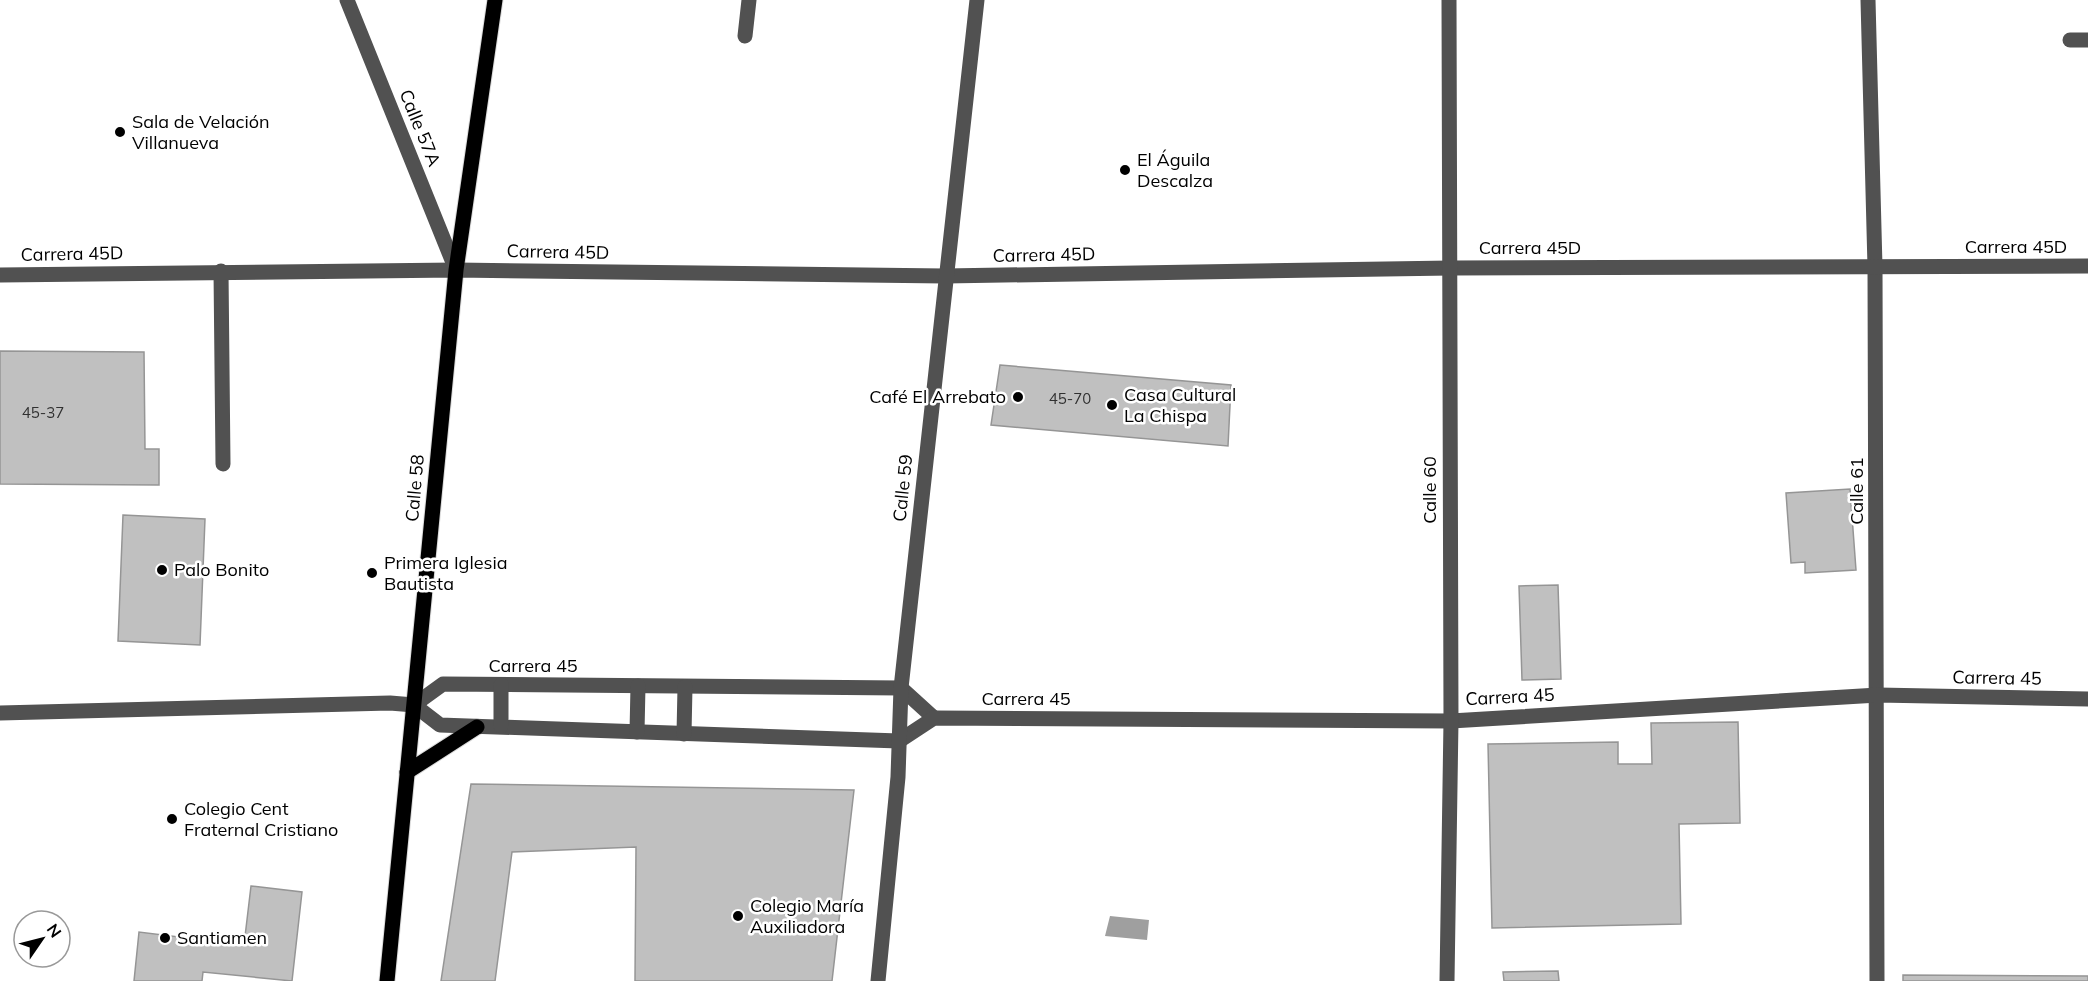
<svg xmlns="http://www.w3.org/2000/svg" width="2088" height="981" viewBox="0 0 2088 981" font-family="Mulish,sans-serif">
<rect width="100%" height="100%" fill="#fff"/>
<path fill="#9f9f9f" d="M1110 916 1149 920 1147 940 1105 936Z"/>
<g fill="#c0c0c0" stroke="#959595" stroke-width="1.5">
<path d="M0 351 144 352 145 449H159V485L0 484Z"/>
<path d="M1000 365 1231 385 1228 446 991 425Z"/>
<path d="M1850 489 1856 570 1805 573V562L1791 563 1786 493Z"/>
<path d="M123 515 205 519 200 645 118 641Z"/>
<path d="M1558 585 1561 679 1522 680 1519 586Z"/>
<path d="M1738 722 1740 823 1679 824 1681 924 1492 928 1488 744 1618 742V764H1652L1651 723Z"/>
<path d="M471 784 854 790 832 981H635L636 847 512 852 495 981H441Z"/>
<path d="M251 886 302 892 292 981 203 972 202 981H134L139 932 244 945Z"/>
<path d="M1558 971 1559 981H1504L1503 972Z"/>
<path d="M1903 975 2088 976V981H1903Z"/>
</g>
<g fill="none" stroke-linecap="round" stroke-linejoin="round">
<defs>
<g id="major">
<path d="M407 772 477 727"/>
<path d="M387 981 456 270 495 0"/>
</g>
</defs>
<use href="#major" stroke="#dbdbdb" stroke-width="17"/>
<g stroke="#515151" stroke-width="15">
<path d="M347 0 456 270"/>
<path d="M1868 0 1875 267 1877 981"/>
<path d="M745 36 749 0"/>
<path d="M2070 40H2088"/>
<path d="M221 271 223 464"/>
<path d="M0 275 456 270 945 276 1451 268 2088 266"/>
<path d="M414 705 443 684 901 688 934 718"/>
<path d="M0 713 390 703 414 705 440 725 899 741 934 718 1451 721 1878 695 2088 699"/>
<path d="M501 726V685"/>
<path d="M637 732 638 686"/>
<path d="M684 734 685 687"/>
<path d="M878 981 898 777 901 688 977 0"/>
<path d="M1447 981 1451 721 1449 0"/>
</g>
<use href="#major" stroke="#000" stroke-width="15"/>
</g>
<g fill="#000" stroke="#fff" stroke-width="2">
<circle cx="120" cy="132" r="6"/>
<circle cx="1125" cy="170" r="6"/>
<circle cx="1018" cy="397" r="6"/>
<circle cx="1112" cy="405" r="6"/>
<circle cx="162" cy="570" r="6"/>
<circle cx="372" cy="573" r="6"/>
<circle cx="172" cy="819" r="6"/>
<circle cx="738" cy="916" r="6"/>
<circle cx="165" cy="938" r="6"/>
</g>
<g text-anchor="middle" stroke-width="5" stroke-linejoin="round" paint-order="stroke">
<g font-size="15" fill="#303030">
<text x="1070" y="404">45-70</text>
<text x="43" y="418">45-37</text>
</g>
<g font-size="18" fill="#000" stroke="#fff" text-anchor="start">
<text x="132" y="128">Sala de Velación<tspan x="132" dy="21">Villanueva</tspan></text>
<text x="1137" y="166">El Águila<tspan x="1137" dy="21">Descalza</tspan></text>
<text x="1124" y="401">Casa Cultural<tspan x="1124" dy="21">La Chispa</tspan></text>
<text x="1006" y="403" text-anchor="end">Café El Arrebato</text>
<text x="384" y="569">Primera Iglesia<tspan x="384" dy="21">Bautista</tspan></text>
<text x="174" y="576">Palo Bonito</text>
<text x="184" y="815">Colegio Cent<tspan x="184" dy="21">Fraternal Cristiano</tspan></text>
<text x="750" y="912">Colegio María<tspan x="750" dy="21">Auxiliadora</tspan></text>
<text x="177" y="944">Santiamen</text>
</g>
<g font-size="18" fill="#000" stroke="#fff">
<text transform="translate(420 128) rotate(68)" y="6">Calle 57A</text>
<text x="2016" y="253">Carrera 45D</text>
<text x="1530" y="254">Carrera 45D</text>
<text transform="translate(558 252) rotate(1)" y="6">Carrera 45D</text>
<text transform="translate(72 254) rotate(-1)" y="6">Carrera 45D</text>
<text transform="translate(1044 255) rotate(-1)" y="6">Carrera 45D</text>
<text transform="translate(415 488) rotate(-85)" y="6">Calle 58</text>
<text transform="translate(903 488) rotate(-84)" y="6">Calle 59</text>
<text transform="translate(1430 490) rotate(-90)" y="6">Calle 60</text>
<text transform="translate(1857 491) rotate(-90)" y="6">Calle 61</text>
<text x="533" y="672">Carrera 45</text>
<text transform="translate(1997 678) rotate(1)" y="6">Carrera 45</text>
<text transform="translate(1510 697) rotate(-3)" y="6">Carrera 45</text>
<text x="1026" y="705">Carrera 45</text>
</g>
</g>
<g transform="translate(42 939) rotate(55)"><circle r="28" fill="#ffffff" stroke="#999999" stroke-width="1.5"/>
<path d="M0-4.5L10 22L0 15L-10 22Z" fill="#000000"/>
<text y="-9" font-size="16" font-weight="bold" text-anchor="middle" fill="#000000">N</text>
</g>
</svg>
